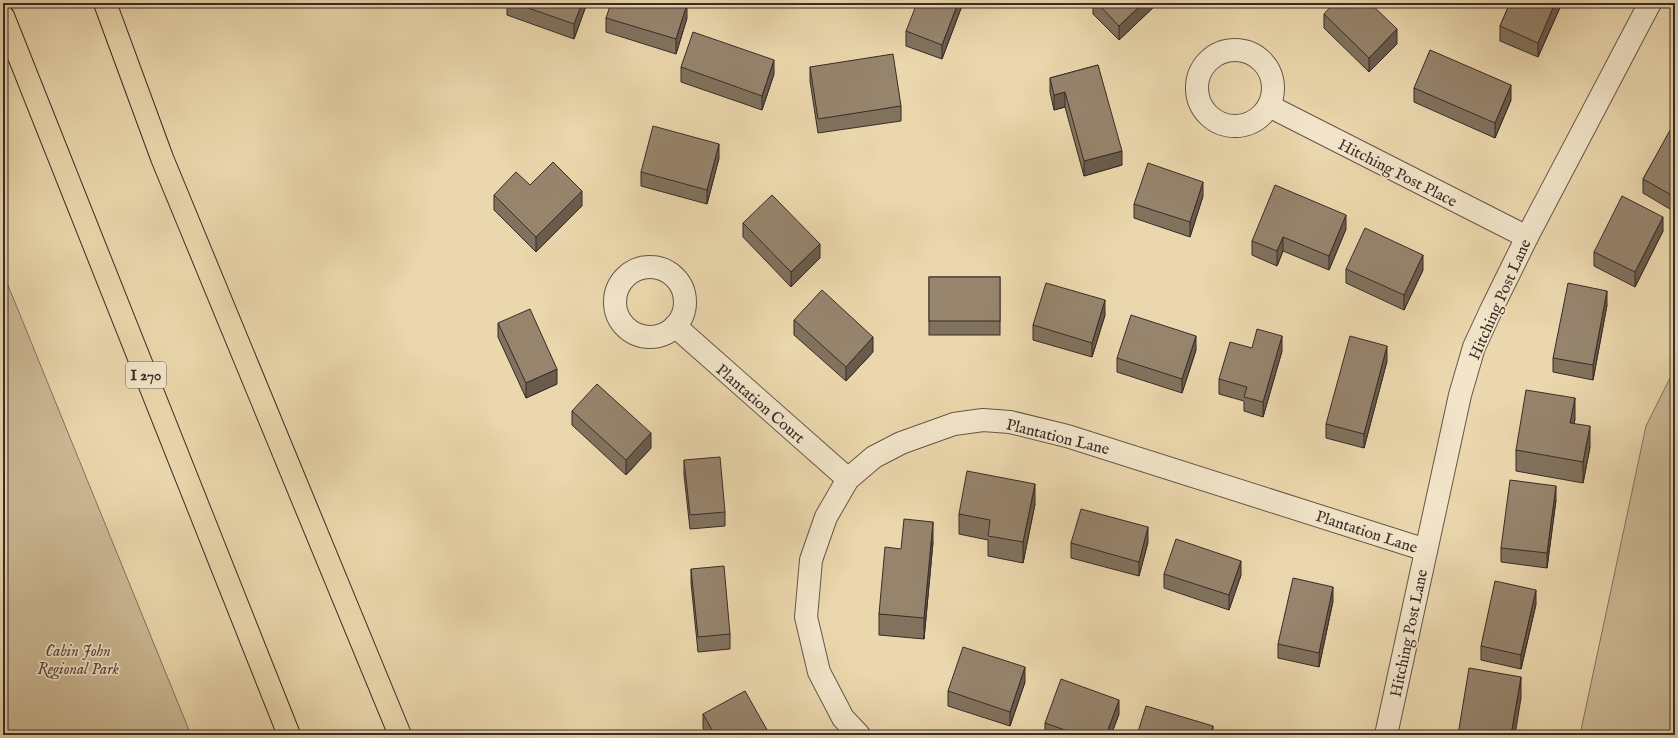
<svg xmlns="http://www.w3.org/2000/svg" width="1678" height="738" viewBox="0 0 1678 738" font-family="'IM FELL English',serif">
<rect width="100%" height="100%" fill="#ebd7ad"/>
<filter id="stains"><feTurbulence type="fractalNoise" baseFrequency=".005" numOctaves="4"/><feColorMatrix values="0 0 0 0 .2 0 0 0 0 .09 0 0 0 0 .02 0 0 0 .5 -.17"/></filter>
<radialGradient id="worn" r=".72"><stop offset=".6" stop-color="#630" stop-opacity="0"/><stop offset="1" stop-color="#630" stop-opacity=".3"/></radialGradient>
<g fill="#cdba96" stroke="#83725e">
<path d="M3 273 191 735H3Z"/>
<path d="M1675 368V735H1580L1646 426Z"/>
</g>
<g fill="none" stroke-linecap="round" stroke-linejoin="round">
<defs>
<g id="minor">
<circle cx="1235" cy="88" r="38"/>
<path d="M1269 106 1527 237"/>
<circle cx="650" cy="302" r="35"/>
<path d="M675 326 848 479"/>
<path d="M859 735 843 718 819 672 806 617 811 560 826 517 848 479 874 457 901 443 954 424 983 420 1010 422 1067 436 1426 550"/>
<path d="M1386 735 1460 395 1474 347 1493 306 1527 237 1650 3"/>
</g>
<g id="motorway">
<path d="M105 3 162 158 400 735"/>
<path d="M3 16 289 735"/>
</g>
</defs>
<use href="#minor" stroke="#665648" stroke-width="24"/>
<use href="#motorway" stroke="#392b27" stroke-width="24"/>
<use href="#minor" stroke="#f2e5ca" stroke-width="22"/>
<use href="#motorway" stroke="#ebd7ad" stroke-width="22"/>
</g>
<g fill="#81725e" stroke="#392b27">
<path d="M507 3H587L574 39 507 15Z"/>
<path d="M963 3 942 59 906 46V31Z"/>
<path d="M1093 3H1158L1119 40 1093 14Z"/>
<path d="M1510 3H1562L1538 57 1500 41V26Z"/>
<path d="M1324 14 1397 44 1369 72 1324 28Z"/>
<path d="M606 18H687L676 54 606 32Z"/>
<path d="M1098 65 1122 165 1084 176 1065 107 1054 110 1050 92V78Z"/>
<path d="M681 67 774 74 762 110 681 82Z"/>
<path d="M810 67 901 106V121L818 133 810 81Z"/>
<path d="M1414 88 1511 100 1495 138 1414 102Z"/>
<path d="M1675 123V212L1643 193V179Z"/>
<path d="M719 158 707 204 641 186V172Z"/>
<path d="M530 185 582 206 536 252 494 210V195Z"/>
<path d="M1203 196 1190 237 1134 218V204Z"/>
<path d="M743 223 820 258 791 287 743 237Z"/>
<path d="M1346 229 1329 270 1283 251 1277 266 1252 255V241Z"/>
<path d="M1663 231 1635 287 1594 266V252Z"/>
<path d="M1346 269 1423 270 1404 310 1346 283Z"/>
<rect x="929" y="277" width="71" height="58"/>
<path d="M1607 305 1593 380 1553 372V358Z"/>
<path d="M1105 315 1092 357 1033 340V325Z"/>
<path d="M794 320 873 352 846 381 794 335Z"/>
<path d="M498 323 557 384 526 398 498 337Z"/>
<path d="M1252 348 1282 351 1263 417 1244 411V401L1219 394V379Z"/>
<path d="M1196 350 1182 393 1117 372V358Z"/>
<path d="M1387 361 1364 448 1326 438V424Z"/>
<path d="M572 411 651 448 626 475 572 425Z"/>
<path d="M1575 419 1574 423 1590 447 1583 483 1516 471V450Z"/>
<path d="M684 460 725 512V526L690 529 684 475Z"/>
<path d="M1556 500 1547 568 1501 562V548Z"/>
<path d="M1035 504 1023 563 988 556V540L959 534V514Z"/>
<path d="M933 542 924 639 879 635V614L901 549Z"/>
<path d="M1148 542 1139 576 1071 558V543Z"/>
<path d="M691 569 730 634V649L698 652 691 583Z"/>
<path d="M1164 574 1241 575 1229 610 1164 588Z"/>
<path d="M1333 601 1319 667 1278 658V644Z"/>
<path d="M1536 604 1521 669 1481 660V646Z"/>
<path d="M1025 682 1010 726 948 706V691Z"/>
<path d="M703 714 770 735H707L703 728Z"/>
<path d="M1119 714 1111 735H1045V723Z"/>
</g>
<g fill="#695c4c" stroke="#392b27">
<path d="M582 3H587L574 39V24Z"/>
<path d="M958 3H963L942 59V45Z"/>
<path d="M1143 3H1158L1119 40V26Z"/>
<path d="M1555 3H1562L1538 57V43Z"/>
<path d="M687 4V18L676 54V39Z"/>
<path d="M1397 29V44L1369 72V58Z"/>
<path d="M774 60V74L762 110V96Z"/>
<path d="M1511 85V100L1495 138V123Z"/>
<path d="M1065 92V107L1054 110V95Z"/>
<path d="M719 144V158L707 204V190Z"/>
<path d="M1122 151V165L1084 176V161Z"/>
<path d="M1203 182V196L1190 237V222Z"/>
<path d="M582 191V206L536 252V237Z"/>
<path d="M1346 215V229L1329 270V256Z"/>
<path d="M1663 217V231L1635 287V272Z"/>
<path d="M1283 237V251L1277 266V251Z"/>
<path d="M820 244V258L791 287V272Z"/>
<path d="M1423 255V270L1404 310V295Z"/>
<path d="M1607 291V305L1593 380V365Z"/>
<path d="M1105 300V315L1092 357V343Z"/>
<path d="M1196 336V350L1182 393V379Z"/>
<path d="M1282 336V351L1263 417V402Z"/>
<path d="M873 337V352L846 381V367Z"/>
<path d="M1387 346V361L1364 448V434Z"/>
<path d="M557 369V384L526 398V383Z"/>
<path d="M1575 398V419L1570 443V423Z"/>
<path d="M1590 426V447L1583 483V462Z"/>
<path d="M651 433V448L626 475V460Z"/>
<path d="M1035 484V504L1023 563V542Z"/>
<path d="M1556 486V500L1547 568V553Z"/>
<path d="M933 522V542L924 639V618Z"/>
<path d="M1148 527V542L1139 576V562Z"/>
<path d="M1241 561V575L1229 610V595Z"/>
<path d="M1333 587V601L1319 667V653Z"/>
<path d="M1536 590V604L1521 669V655Z"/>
<path d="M1025 667V682L1010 726V712Z"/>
<path d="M1521 677V698L1515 735H1511Z"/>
<path d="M1119 700V714L1111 735H1106Z"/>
<path d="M1213 726V735H1210Z"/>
</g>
<g fill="#96846d" stroke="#392b27">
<path d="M514 3H582L574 24Z"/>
<path d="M611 3H684L687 4 676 39 606 18Z"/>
<path d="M917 3H958L942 45 906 31Z"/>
<path d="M1097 3H1143L1119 26Z"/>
<path d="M1334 3H1370L1397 29 1369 58 1324 14Z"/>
<path d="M1510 3H1555L1538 43 1500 26Z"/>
<path d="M693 32 774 60 762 96 681 67Z"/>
<path d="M1430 50 1511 85 1495 123 1414 88Z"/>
<path d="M893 54 901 106 818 119 810 67Z"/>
<path d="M1098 65 1122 151 1084 161 1065 92 1054 95 1050 78Z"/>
<path d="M1674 123H1675V197L1643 179Z"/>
<path d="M653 126 719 144 707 190 641 172Z"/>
<path d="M553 162 582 191 536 237 494 195 516 172 530 185Z"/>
<path d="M1148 163 1203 182 1190 222 1134 204Z"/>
<path d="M1275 185 1346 215 1329 256 1283 237 1277 251 1252 241Z"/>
<path d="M772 195 820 244 791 272 743 223Z"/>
<path d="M1622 196 1663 217 1635 272 1594 252Z"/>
<path d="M1365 228 1423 255 1404 295 1346 269Z"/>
<rect x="929" y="277" width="71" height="44"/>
<path d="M1046 283 1105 300 1092 343 1033 325Z"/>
<path d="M1568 283 1607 291 1593 365 1553 358Z"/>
<path d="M822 290 873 337 846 367 794 320Z"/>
<path d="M530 309 557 369 526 383 498 323Z"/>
<path d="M1131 315 1196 336 1182 379 1117 358Z"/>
<path d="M1257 329 1282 336 1263 402 1244 397 1247 387 1219 379 1230 342 1252 348Z"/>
<path d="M1350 336 1387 346 1364 434 1326 424Z"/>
<path d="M597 384 651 433 626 460 572 411Z"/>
<path d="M1526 390 1575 398 1570 423 1590 426 1583 462 1516 450Z"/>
<path d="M720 457 725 512 690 515 684 460Z"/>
<path d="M967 471 1035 484 1023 542 988 536 990 520 959 514Z"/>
<path d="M1510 480 1556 486 1547 553 1501 548Z"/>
<path d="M1081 509 1148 527 1139 562 1071 543Z"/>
<path d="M904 519 933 522 924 618 879 614 885 547 901 549Z"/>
<path d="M1176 539 1241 561 1229 595 1164 574Z"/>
<path d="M724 566 730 634 698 637 691 569Z"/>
<path d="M1293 578 1333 587 1319 653 1278 644Z"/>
<path d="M1495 581 1536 590 1521 655 1481 646Z"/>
<path d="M963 647 1025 667 1010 712 948 691Z"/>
<path d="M1469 668 1521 677 1511 735H1458Z"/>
<path d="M1061 679 1119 700 1106 735H1079L1045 723Z"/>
<path d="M745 691 770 735H715L703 714Z"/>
<path d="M1146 706 1213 726 1210 735H1137Z"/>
</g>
<g text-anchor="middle" stroke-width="3.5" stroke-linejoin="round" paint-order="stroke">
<rect fill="#f2e5ca" stroke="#706358" stroke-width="1" x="126" y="362" width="40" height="26" rx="3"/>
<g font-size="15" font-weight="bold" fill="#392b27">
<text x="146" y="380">I 270</text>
</g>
<g font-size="16" fill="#392b27" stroke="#f2e5ca">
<text transform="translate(1398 172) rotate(27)" y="6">Hitching Post Place</text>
<text transform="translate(1499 299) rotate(-66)" y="6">Hitching Post Lane</text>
<text transform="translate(761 403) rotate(41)" y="6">Plantation Court</text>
<text transform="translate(1058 436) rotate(14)" y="6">Plantation Lane</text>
<text transform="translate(1367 531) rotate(18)" y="6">Plantation Lane</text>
<text transform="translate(1408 633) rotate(-78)" y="6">Hitching Post Lane</text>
</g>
<g font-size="16" font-style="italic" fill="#57483d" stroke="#f2e5ca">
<text x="78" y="656">Cabin John<tspan x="78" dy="18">Regional Park</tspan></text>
</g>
</g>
<rect width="1678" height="738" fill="none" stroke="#ebd7ad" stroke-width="16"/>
<rect x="4" y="4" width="1670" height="730" fill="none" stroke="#392b27" stroke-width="2"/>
<rect x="8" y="8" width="1662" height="722" fill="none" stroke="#392b27"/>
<rect width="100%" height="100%" filter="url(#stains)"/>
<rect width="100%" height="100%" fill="url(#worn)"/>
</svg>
